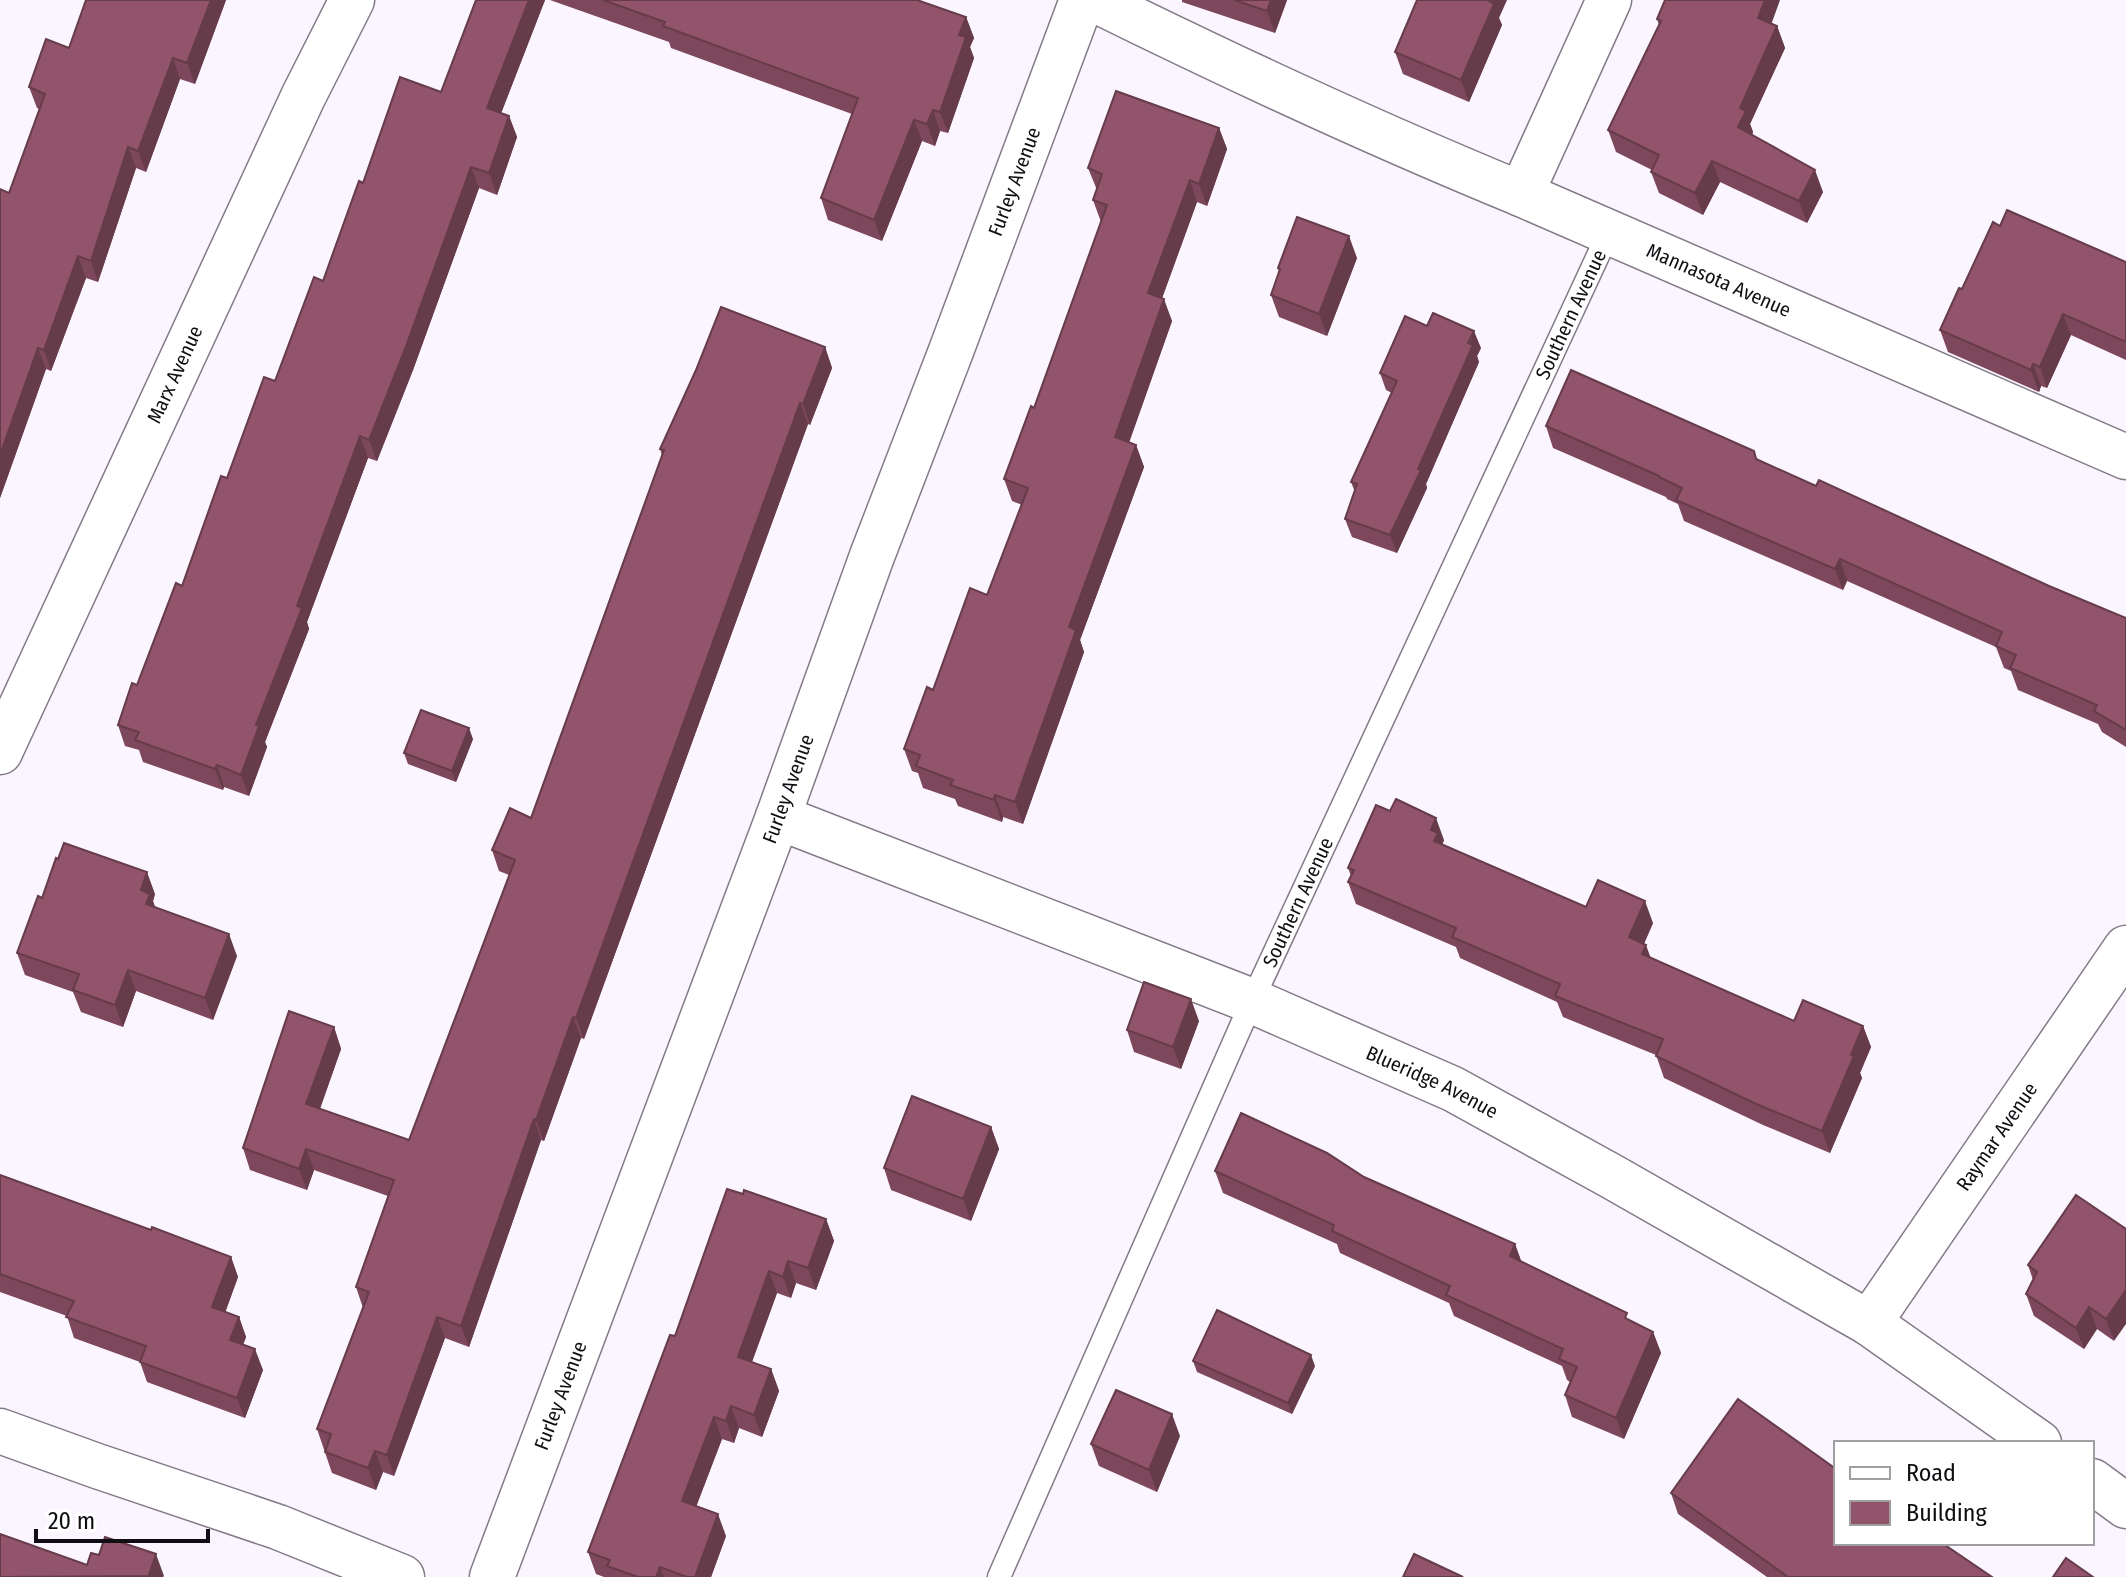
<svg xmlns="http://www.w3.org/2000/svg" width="2126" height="1577" viewBox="0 0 2126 1577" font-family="'Fira Sans Condensed',sans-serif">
<rect width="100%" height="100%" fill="#fbf5ff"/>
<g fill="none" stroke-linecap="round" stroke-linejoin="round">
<defs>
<g id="lane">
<path id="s1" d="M999 1577 1252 1001 1609 232"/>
</g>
<g id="street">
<path id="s2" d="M1095 0C1235 69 1377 135 1521 194L2126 457"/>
<path d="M1521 194 1609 0"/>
<path id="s3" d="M0 752 303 97 352 0"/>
<path id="s4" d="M778 817 1252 1001 1453 1089 1611 1176 1869 1323 2039 1443"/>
<path id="s5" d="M1869 1323 2126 948"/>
<path d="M0 1431 97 1466 278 1527 402 1577"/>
<path d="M2092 1481 2126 1506"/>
<path id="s6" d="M492 1577 778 817 872 556 951 351 1082 0"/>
</g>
</defs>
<use href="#lane" stroke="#837a88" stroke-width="25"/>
<use href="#street" stroke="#837a88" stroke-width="47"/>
<use href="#lane" stroke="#fff" stroke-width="22"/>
<use href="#street" stroke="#fff" stroke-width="44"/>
</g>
<g fill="#7d485b">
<path d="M226 0 195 84 180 79 146 172 136 168 98 282 86 278 51 371 46 369 0 498 9 193 39 109 37 108 29 87 69 48Z"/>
<path d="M476 0H545L501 113 509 116 517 137 497 195 479 188 413 370 377 461 368 458 307 622 309 629 265 742 267 747 249 796 224 787 223 790 143 762 139 750 125 746 118 725 182 586 227 478 323 281 363 183 441 92Z"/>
<path d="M550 0H917L966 17 974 38 970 47 974 58 948 133 940 131 935 146 922 141 882 241 828 220 821 198 852 114 671 48 669 42Z"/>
<path d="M1182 0H1287L1275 33 1182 2Z"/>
<path d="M1499 18 1502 25 1469 102 1403 74 1395 52Z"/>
<path d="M1657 19 1772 24 1777 26 1785 48 1750 124 1753 132 1752 135 1823 192 1807 223 1720 182 1703 215 1659 193 1651 172 1652 170 1616 152 1608 130 1659 25Z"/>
<path d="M1219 128 1227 149 1207 206 1197 202 1162 298 1172 321 1129 443 1136 445 1144 467 1080 640 1084 652 1023 824 1003 817 1002 822 958 806 955 799 923 788 918 773 912 771 904 749 933 690 987 595 1022 505 1012 501 1004 479 1034 408 1101 222 1093 200 1097 190 1088 168Z"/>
<path d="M2000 226 2126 262V360L2071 335 2047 388 2041 386 2039 392 1948 352 1940 330Z"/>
<path d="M1357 258 1327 336 1279 317 1271 295 1279 272 1278 268Z"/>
<path d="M825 347 832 368 810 425 808 424 584 1039 581 1038 544 1141 541 1140 469 1347 445 1338 394 1476 383 1472 376 1490 332 1473 317 1429 363 1308 356 1287 388 1196 314 1170 307 1190 250 1170 243 1148 334 1027 341 1049 320 1109 409 1140 509 875 499 871 492 850 531 818 662 455 660 449Z"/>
<path d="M1481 348 1477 356 1479 362 1426 484 1427 488 1397 553 1352 537 1345 519 1355 492 1351 482 1392 393 1386 390 1380 373Z"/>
<path d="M1546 426 1754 451 1757 459 1816 486 2126 618V747L2102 732 2098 724 2018 690 2011 671 2004 668 1996 647 1847 581 1843 590 1684 521 1678 504 1667 499 1666 497 1553 448Z"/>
<path d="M473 739 456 782 408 764 404 753Z"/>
<path d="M1444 840 1442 845 1586 907 1653 923 1644 944 1650 957 1794 1021 1863 1026 1871 1047 1860 1073 1862 1078 1830 1153 1763 1125 1664 1078 1656 1055 1563 1017 1557 1002 1460 958 1456 947 1356 904 1348 882 1351 876 1348 868Z"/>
<path d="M155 894 153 901 155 907 237 956 213 1020 136 991 123 1027 81 1012 73 992 25 975 17 953 42 898Z"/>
<path d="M1199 1021 1181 1069 1134 1052 1127 1030Z"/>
<path d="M991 1127 999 1149 971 1221 891 1190 884 1168Z"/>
<path d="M1215 1171 1364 1177 1515 1244 1521 1261 1630 1321 1653 1332 1661 1353 1624 1439 1572 1417 1565 1395 1570 1382 1567 1380 1562 1366 1454 1316 1449 1303 1340 1253 1337 1244 1223 1193Z"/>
<path d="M0 1175 151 1230 231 1257 238 1277 225 1312 239 1317 246 1337 243 1345 263 1370 245 1418 147 1382 140 1362 74 1338 67 1316 0 1292Z"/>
<path d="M2076 1195 2114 1341 2097 1329 2084 1349 2034 1316 2026 1294 2033 1280 2028 1265Z"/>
<path d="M826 1219 834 1241 816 1290 796 1283 791 1298 777 1293 752 1362 771 1369 779 1391 762 1437 739 1428 734 1443 722 1439 696 1506 726 1536 711 1577H604L596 1574 588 1552 675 1336Z"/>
<path d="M1193 1361 1315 1366 1292 1414 1197 1372Z"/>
<path d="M1180 1436 1157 1492 1099 1466 1091 1444Z"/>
<path d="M1836 1469 1992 1577H1767L1678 1514 1671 1493Z"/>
</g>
<g fill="#663b4a">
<path d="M211 0H226L195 84 187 63Z"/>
<path d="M529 0H545L495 129 487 108Z"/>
<path d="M1271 0H1287L1275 33 1267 11Z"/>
<path d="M1489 0H1507L1499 18 1502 25 1469 102 1461 80Z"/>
<path d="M1765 0H1780L1766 39 1758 18Z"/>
<path d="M966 17 974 38 970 47 974 58 948 133 940 112 959 35Z"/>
<path d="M1777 26 1785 48 1750 124 1753 132 1746 149 1738 127 1740 108Z"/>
<path d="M173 58 180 79 146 172 138 151Z"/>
<path d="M933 110 940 131 935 146 927 124Z"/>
<path d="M509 116 517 137 497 195 489 173Z"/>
<path d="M914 120 922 141 882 241 874 220Z"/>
<path d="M1219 128 1227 149 1207 206 1199 184Z"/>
<path d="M128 147 136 168 98 282 91 261Z"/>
<path d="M1712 161 1720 182 1703 215 1695 193Z"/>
<path d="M471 167 479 188 413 370 377 461 369 440Z"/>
<path d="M1815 170 1823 192 1807 223 1799 201Z"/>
<path d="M1190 180 1197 202 1156 315 1148 293Z"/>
<path d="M1349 236 1357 258 1327 336 1319 314Z"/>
<path d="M78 256 86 278 51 371 44 350Z"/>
<path d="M1164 299 1172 321 1123 459 1115 437Z"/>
<path d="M2063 314 2071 335 2047 388 2040 367Z"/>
<path d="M1474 331 1481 348 1477 356 1479 362 1426 484 1427 488 1397 553 1390 535Z"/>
<path d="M825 347 832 368 810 425 803 404Z"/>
<path d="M38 348 46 369 0 498V455Z"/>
<path d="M2033 364 2041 386 2039 392 2031 370Z"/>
<path d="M800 403 808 424 584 1039 576 1018Z"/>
<path d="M360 436 368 458 307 622 309 629 265 742 267 747 249 796 241 775 256 725 297 606Z"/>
<path d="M1136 445 1144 467 1080 640 1084 652 1023 824 1015 802 1069 627Z"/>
<path d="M1840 559 1847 581 1843 590 1835 569Z"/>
<path d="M469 728 473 739 456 782 452 771Z"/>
<path d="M217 765 224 787 223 790 215 769Z"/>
<path d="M995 795 1003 817 1002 822 994 800Z"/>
<path d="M1436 818 1444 840 1442 845 1434 841 1431 830Z"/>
<path d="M147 872 155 894 153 901 158 916 154 926 141 890Z"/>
<path d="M1645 901 1653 923 1637 959 1629 937Z"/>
<path d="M229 934 237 956 213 1020 205 998Z"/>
<path d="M1646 945 1654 967 1642 954Z"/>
<path d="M128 970 136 991 123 1027 115 1005Z"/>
<path d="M1191 999 1199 1021 1181 1069 1173 1047Z"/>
<path d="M573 1017 581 1038 544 1141 536 1120Z"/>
<path d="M1863 1026 1871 1047 1860 1073 1862 1078 1830 1153 1822 1131 1851 1055Z"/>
<path d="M334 1027 341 1049 314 1125 306 1104Z"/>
<path d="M534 1119 541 1140 469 1347 461 1326Z"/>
<path d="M991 1127 999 1149 971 1221 963 1199Z"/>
<path d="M306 1149 314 1170 307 1190 299 1169Z"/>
<path d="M826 1219 834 1241 816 1290 808 1268Z"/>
<path d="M1515 1244 1523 1266 1510 1256Z"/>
<path d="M231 1257 238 1277 220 1327 212 1307Z"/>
<path d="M788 1261 796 1283 791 1298 783 1277Z"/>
<path d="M769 1271 777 1293 746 1378 738 1357Z"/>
<path d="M2126 1290V1324L2114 1341 2106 1319Z"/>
<path d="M2089 1307 2097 1329 2084 1349 2076 1328Z"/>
<path d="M239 1317 246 1337 237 1360 230 1340Z"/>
<path d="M437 1317 445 1338 394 1476 387 1455Z"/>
<path d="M1653 1332 1661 1353 1624 1439 1616 1418Z"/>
<path d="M255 1349 263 1370 245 1418 237 1398Z"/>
<path d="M1311 1355 1315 1366 1292 1414 1288 1403Z"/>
<path d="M771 1369 779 1391 762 1437 754 1415Z"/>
<path d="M731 1406 739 1428 734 1443 726 1421Z"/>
<path d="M1172 1414 1180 1436 1157 1492 1149 1470Z"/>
<path d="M714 1417 722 1439 690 1523 682 1501Z"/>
<path d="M375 1451 383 1472 376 1490 368 1468Z"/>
<path d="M718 1514 726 1536 711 1577H695Z"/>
<path d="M156 1554 164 1576 163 1577H150L149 1575Z"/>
<path d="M660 1567 664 1577H656Z"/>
</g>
<g fill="#91546a" stroke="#663b4a" stroke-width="2">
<path d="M86 0H211L187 63 173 58 138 151 128 147 91 261 78 256 44 350 38 348 0 455V189L9 193 45 94 29 87 46 39 69 48Z"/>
<path d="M476 0H529L487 108 509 116 489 173 471 167 405 349 369 440 360 436 297 606 302 608 256 725 259 726 241 775 217 765 215 769 135 740 139 732 118 725 132 683 137 685 176 583 182 586 221 476 227 478 264 377 275 381 314 277 323 281 359 181 363 183 400 77 441 92Z"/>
<path d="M603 0H917L966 17 959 35 966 37 940 112 933 110 927 124 914 120 874 220 821 198 858 98 663 26 665 22Z"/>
<path d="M1234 0H1271L1267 11Z"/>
<path d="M1417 0H1489V1L1494 4 1461 80 1395 52Z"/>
<path d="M1665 0H1765L1758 18 1777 26 1740 108 1746 111 1738 127 1815 170 1799 201 1712 161 1695 193 1651 172 1659 155 1608 130 1661 21 1657 19Z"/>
<path d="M1116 91 1219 128 1199 184 1190 180 1148 293 1164 299 1115 437 1136 445 1069 627 1076 630 1015 802 995 795 994 800 950 785 953 780 916 766 920 755 904 749 927 687 933 690 970 588 987 595 1028 488 1004 479 1031 406 1034 408 1107 205 1093 200 1102 174 1088 168Z"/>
<path d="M2007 210 2126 262V342L2063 314 2040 367 2033 364 2031 370 1940 330 1959 288 1962 289 1993 222 2000 226Z"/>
<path d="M1297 217 1349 236 1319 314 1271 295 1280 269 1278 268Z"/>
<path d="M721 307 825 347 803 404 800 403 576 1018 573 1017 536 1120 534 1119 461 1326 437 1317 387 1455 375 1451 368 1468 325 1452 331 1434 317 1429 369 1292 356 1287 394 1180 306 1149 299 1169 243 1148 289 1011 334 1027 306 1104 409 1140 515 860 492 850 510 808 531 818 664 450 660 449 696 370Z"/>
<path d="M1433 313 1474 331 1468 343 1473 345 1418 469 1421 470 1390 535 1345 519 1357 484 1351 482 1397 381 1380 373 1405 316 1427 326Z"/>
<path d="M1571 370 1754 451 1756 459 1816 486 1819 480 2049 586 2126 618V730L2094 711 2097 705 2010 668 2016 655 1996 646 2002 632 1840 559 1835 569 1676 500 1682 488 1659 477V476L1546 426Z"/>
<path d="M421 710 469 728 452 771 404 753Z"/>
<path d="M1396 799 1436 818 1431 830 1438 833 1434 841 1586 907 1598 880 1645 901 1629 937 1646 945 1642 954 1794 1021 1803 1000 1863 1026 1851 1055 1854 1056 1822 1131 1756 1104 1656 1056 1663 1039 1555 996 1560 984 1452 937 1456 928 1348 882 1354 870 1348 868 1376 805 1390 811Z"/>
<path d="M64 843 147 872 141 890 150 894 146 904 229 934 205 998 128 970 115 1005 73 990 79 974 17 953 38 896 42 898 56 858 58 859Z"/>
<path d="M1144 982 1191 999 1173 1047 1127 1030Z"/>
<path d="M912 1096 991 1127 963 1199 884 1168Z"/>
<path d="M1241 1113 1327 1153 1364 1177 1515 1244 1510 1256 1627 1313 1625 1318 1653 1332 1616 1418 1565 1395 1577 1367 1559 1359 1563 1349 1446 1295 1450 1286 1332 1231 1334 1225 1215 1171Z"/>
<path d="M0 1175 151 1230 152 1227 231 1257 212 1307 239 1317 230 1340 255 1349 237 1398 140 1362 146 1346 66 1317 74 1301 0 1274Z"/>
<path d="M727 1189 743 1194 744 1190 826 1219 808 1268 788 1261 783 1277 769 1271 738 1357 771 1369 754 1415 731 1406 726 1421 714 1417 682 1501 718 1514 695 1577H687L660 1567 656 1577H638L607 1566 610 1560 588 1552 670 1335 675 1336Z"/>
<path d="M2076 1195 2126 1229V1290L2106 1319 2089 1307 2076 1328 2026 1294 2037 1272 2028 1265Z"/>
<path d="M1217 1310 1311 1355 1288 1403 1193 1361Z"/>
<path d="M1116 1390 1172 1414 1149 1470 1091 1444Z"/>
<path d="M1738 1399 1836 1469V1543H1942L1992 1577H1788L1671 1493Z"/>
<path d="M0 1534 87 1565 91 1553 99 1555 105 1537 156 1554 149 1575 153 1576 0 1577Z"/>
<path d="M1414 1554 1463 1577H1403Z"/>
<path d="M2066 1558 2093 1577H2053Z"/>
</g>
<g text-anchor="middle" stroke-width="7" stroke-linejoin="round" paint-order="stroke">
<g font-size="20" fill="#110e13" stroke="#fff">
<text dy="7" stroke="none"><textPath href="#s6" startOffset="1490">Furley Avenue</textPath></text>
<text dy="7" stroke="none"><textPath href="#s2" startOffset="684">Mannasota Avenue</textPath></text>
<text dy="7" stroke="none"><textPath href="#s1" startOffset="1386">Southern Avenue</textPath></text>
<text dy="7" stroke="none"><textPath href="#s3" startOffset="416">Marx Avenue</textPath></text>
<text dy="7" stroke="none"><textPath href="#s6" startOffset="842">Furley Avenue</textPath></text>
<text dy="7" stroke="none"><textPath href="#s1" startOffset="738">Southern Avenue</textPath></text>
<text dy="7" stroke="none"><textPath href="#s4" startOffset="706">Blueridge Avenue</textPath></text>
<text dy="7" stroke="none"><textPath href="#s5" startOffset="226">Raymar Avenue</textPath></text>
<text dy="7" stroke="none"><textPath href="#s6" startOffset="194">Furley Avenue</textPath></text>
</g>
</g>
<rect x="1834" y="1441" width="260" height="104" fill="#ffffff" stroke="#a09fa1" stroke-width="2"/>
<rect x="1850" y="1467" width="40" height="12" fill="#ffffff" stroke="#a09fa1" stroke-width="2"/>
<text x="1906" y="1481" font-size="24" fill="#110e13">Road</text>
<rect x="1850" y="1501" width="40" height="24" fill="#91546a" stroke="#a09fa1" stroke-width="2"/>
<text x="1906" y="1521" font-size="24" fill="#110e13">Building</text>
<path d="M36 1529v12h172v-12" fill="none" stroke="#110e13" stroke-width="4"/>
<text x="48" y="1529" font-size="24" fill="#110e13" stroke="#ffffff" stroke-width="6" paint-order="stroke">20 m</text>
</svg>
